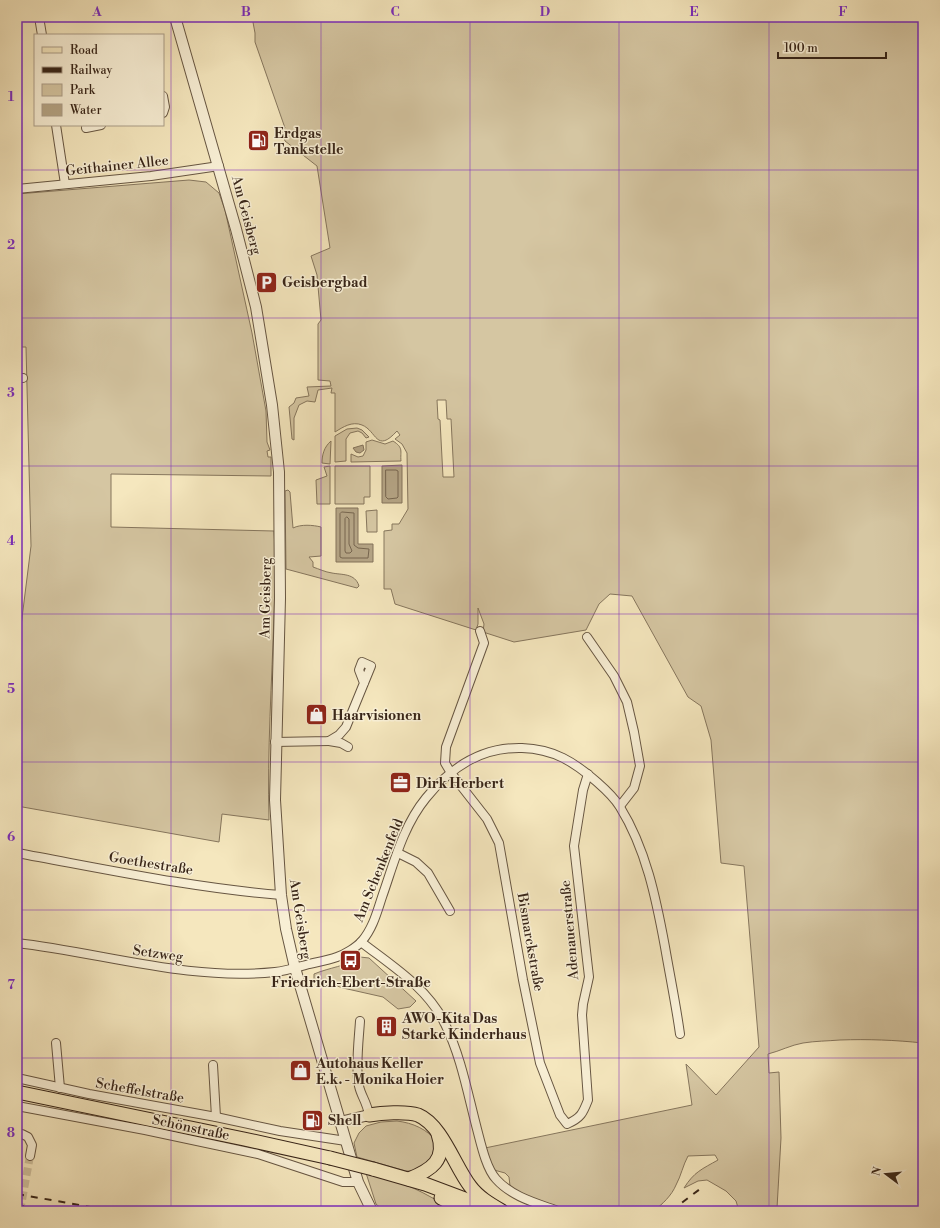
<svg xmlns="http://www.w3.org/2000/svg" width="940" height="1228" viewBox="0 0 940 1228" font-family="'Libre Bodoni',serif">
<rect width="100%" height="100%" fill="#f5e7be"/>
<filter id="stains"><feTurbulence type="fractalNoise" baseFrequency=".005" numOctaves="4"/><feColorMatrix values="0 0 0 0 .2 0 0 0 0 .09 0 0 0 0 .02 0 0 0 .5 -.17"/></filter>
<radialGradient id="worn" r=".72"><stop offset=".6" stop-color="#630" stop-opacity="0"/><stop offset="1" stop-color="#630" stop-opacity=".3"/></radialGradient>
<g fill="#d5c6a2" stroke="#86765d" fill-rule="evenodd">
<path d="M252 17H923V1043C895 1040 868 1039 840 1040 828 1041 815 1041 803 1043 791 1045 780 1051 768 1054L769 1073 779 1072 781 1138 777 1208 786 1210V1211H739L736 1201 726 1191 707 1180 698 1181 684 1188C694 1172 702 1169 718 1160L715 1155 688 1156C683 1165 681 1176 676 1185 672 1195 662 1205 653 1211H571L522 1195 510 1186 509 1177 505 1173 494 1170 485 1148 692 1105 686 1064 716 1095 759 1047 744 866 721 863 711 740 701 706 688 697 632 596 610 594 599 604 586 630 514 642 483 632 484 624 478 608V624L476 630 395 604 391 589H384V531L392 530V524H399L408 509 407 453 402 444 395 439 400 435 397 431C376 454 377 431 362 425 352 421 343 427 335 432V393H331L332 388 318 390 315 402 307 401 299 405 294 418V440L292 439 289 407 294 403 296 398 309 396 307 387 331 386 330 381 318 380V324L321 320 317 275 311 256 330 248 317 166 285 141 281 129 285 128 255 42V33ZM437 400H446L447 419H451L454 477H443L440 420 438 419Z"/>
<path d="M189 180 206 182 219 193 225 210 252 333 266 411 267 442 270 450 267 451 268 457H271V476L111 474V527L274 531C276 558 275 586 274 613 272 682 267 751 269 820L222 814 219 842 17 806V658L31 546 26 347H17V194Z"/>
<path d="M357 428 362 430 369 437 366 438 362 433 358 431 350 433 346 439V461L335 462V436L347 429Z"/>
<path d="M372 440 385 444 393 441C404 448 400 451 401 461L351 462V454L358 457 363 456 366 450V442Z"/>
<path d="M331 441 330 464 322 463C322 455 324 447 331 441Z"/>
<path d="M330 466V504H317L316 480 327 476 324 467Z"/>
<path d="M335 466H370V497H364V504H335Z"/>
<path d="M288 490 290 492 293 528C301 524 313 525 321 527V556L309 557 313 562V567C319 569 325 572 332 573 342 575 355 573 359 586L357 588 286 569 285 491Z"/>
<path d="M377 510V532H367L366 511Z"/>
<path d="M360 957 369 958 416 1001 410 1007 398 1009 383 997 343 988 325 982H314V974C331 967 344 967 360 957Z"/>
<path d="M397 1121C413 1123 427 1129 437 1142L431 1162 413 1171H406L357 1157 354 1143 359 1133 366 1126 381 1122Z"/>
<path d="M366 1173C382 1177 396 1181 411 1187 427 1194 442 1204 458 1211H384L376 1204Z"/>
</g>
<g fill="#b5a586" stroke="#83725a">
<path d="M363 445 364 450 360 453 356 452 353 448Z"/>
<path d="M402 465V503H382V466Z"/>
<path d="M336 508H358V544H373V562H336Z"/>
</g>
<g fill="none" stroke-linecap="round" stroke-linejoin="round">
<g stroke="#76654f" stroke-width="1">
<path d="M386 470H396L398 471V497L397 498 388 499 386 497Z"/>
<path d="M342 512 354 513V545L358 548 369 549 368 558H342L340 557V514Z"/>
<path d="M347 517 349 519V544L352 551 350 553H346L345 551V519Z"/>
</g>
<path stroke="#cfc09d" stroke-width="8" stroke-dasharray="8 4" stroke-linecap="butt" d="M20 1211 30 1156"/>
<defs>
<g id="minor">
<path d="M39 17 42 35"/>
<path d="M163 96 165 107 163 113"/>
<path d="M56 125 65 184"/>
<path d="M86 128 101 125"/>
<path d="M17 189 151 176 219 166"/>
<path d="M17 378H23"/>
<path d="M480 631 484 643 446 747 445 763 451 773 487 819 499 843 523 980 540 1063 560 1115 567 1124C581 1118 583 1113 588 1100L582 1015 583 1004 589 977 574 846 583 790 588 774"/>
<path d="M587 637 614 676 627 702 634 732 640 766 634 788 620 806"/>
<path d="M329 741 341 743 348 747"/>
<path d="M275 742 329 741 339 735 346 727 371 666 362 662 359 670 364 683"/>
<path d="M17 853C105 869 193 888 281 895"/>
<path d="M398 853 416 862 428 873 450 911"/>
<path d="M361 942C392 966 428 988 445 1024 461 1056 468 1095 477 1129 481 1144 486 1168 496 1179 512 1197 536 1203 558 1211"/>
<path d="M17 943C103 953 188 981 275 972 287 971 298 967 309 964 318 962 329 960 337 957 345 954 357 947 362 941 373 928 377 912 382 897 394 863 403 826 426 798 451 767 481 747 522 748 554 749 574 762 597 782 605 789 614 797 620 807 646 849 656 898 665 947 670 976 676 1005 680 1034"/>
<path d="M360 1021C359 1038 355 1069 359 1086 361 1096 367 1102 369 1115"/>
<path d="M56 1043 60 1088"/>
<path d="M213 1065 216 1117"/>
<path d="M17 1078 89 1094 216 1117 280 1131 346 1141"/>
<path d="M17 1106 145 1130 258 1154 343 1182H358"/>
<path d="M17 1134H22L28 1137 32 1145 30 1156"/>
</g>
<g id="tertiary">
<path d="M175 17 236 229 256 307 272 405 279 472 280 598 275 800 281 895 286 929 295 968 358 1182 372 1211"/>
<path d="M340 1122 369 1115"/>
</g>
<g id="primary">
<path d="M17 1092 244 1139 330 1158"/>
<path d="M369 1115C381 1113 406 1111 418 1115 442 1125 455 1167 470 1186 478 1197 490 1204 502 1211"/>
<path d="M373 1169 425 1184 489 1208"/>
<path d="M409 1179C431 1170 447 1160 438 1134"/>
<path d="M441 1198 467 1211"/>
</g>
</defs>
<use href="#minor" stroke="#675642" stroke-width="10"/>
<use href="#tertiary" stroke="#675642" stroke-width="12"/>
<use href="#primary" stroke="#382518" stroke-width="15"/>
<use href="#minor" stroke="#f8efd5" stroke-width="8"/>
<use href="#tertiary" stroke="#f8efd5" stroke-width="10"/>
<use href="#primary" stroke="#f5e7be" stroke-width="13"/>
<g stroke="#382518" stroke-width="2" stroke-dasharray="7 7" stroke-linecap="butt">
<path d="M17 1194 113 1211"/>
<path d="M17 1205 53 1211"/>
<path d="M671 1211 700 1189"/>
</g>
<defs>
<path id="primary-bridge" d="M330 1158 373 1169"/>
</defs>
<use href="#primary-bridge" stroke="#382518" stroke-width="15" stroke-linecap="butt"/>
<use href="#primary-bridge" stroke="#f5e7be" stroke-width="13"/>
</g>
<path fill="none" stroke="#7b2cbf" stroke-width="1" stroke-opacity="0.55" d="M171 17V1211M321 17V1211M470 17V1211M619 17V1211M769 17V1211M17 170H923M17 318H923M17 466H923M17 614H923M17 762H923M17 910H923M17 1058H923"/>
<defs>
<symbol id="fuel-square" viewBox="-11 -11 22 22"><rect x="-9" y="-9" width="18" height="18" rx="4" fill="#8f2418" stroke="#f8efd5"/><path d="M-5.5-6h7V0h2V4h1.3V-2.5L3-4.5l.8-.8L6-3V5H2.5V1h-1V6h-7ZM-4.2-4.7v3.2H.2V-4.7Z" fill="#fff"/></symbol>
<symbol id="parking-square" viewBox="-11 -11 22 22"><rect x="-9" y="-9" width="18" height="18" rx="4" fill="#8f2418" stroke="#f8efd5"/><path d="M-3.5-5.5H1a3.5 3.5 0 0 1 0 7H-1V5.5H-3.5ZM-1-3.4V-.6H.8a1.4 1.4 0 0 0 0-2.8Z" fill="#fff"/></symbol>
<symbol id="shop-square" viewBox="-11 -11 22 22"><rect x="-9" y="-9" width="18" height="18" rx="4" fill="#8f2418" stroke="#f8efd5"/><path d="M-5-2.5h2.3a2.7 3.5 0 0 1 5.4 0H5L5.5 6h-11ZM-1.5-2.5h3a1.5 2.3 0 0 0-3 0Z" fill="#fff"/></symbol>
<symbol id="office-square" viewBox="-11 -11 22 22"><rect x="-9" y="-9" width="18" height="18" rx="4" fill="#8f2418" stroke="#f8efd5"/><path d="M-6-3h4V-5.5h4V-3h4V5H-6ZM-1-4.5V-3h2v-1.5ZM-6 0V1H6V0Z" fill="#fff"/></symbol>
<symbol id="bus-square" viewBox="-11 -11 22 22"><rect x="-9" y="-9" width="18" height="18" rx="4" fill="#8f2418" stroke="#f8efd5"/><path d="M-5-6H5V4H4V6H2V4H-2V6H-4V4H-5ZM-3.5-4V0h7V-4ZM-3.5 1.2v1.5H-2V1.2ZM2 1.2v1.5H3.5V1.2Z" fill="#fff"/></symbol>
<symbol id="building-square" viewBox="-11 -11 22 22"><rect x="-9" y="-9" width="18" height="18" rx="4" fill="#8f2418" stroke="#f8efd5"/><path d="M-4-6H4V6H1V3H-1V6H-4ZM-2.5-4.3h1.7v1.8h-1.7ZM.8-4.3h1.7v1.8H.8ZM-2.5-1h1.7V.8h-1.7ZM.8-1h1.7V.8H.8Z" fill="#fff"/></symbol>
</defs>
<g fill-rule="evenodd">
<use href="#fuel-square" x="246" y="128" width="25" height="25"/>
<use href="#parking-square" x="254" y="270" width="25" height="25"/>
<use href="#shop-square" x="304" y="702" width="25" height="25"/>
<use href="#office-square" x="388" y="770" width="25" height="25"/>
<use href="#bus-square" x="338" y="948" width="25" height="25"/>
<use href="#building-square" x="374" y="1014" width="25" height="25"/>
<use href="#shop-square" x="288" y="1058" width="25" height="25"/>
<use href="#fuel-square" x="300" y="1108" width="25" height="25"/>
</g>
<g text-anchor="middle" stroke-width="3" stroke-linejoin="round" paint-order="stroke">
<g font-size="14" font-weight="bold" fill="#382518" stroke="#f8efd5" text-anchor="start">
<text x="274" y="138">Erdgas<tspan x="274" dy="16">Tankstelle</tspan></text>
<text x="282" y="287">Geisbergbad</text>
<text x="332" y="720">Haarvisionen</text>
<text x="416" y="788">Dirk Herbert</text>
<text x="351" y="987" text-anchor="middle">Friedrich-Ebert-Straße</text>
<text x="402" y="1023">AWO-Kita Das<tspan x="402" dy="16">Starke Kinderhaus</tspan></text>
<text x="316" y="1068">Autohaus Keller<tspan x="316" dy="16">E.k. - Monika Hoier</tspan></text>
<text x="328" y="1125">Shell</text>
</g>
<g font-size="14" fill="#382518" stroke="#f8efd5">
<text transform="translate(117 165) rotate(-6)" y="5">Geithainer Allee</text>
<text transform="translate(247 215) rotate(75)" y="5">Am Geisberg</text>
<text transform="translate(265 598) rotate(-89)" y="5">Am Geisberg</text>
<text transform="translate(151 863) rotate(9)" y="5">Goethestraße</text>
<text transform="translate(378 870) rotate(-68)" y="5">Am Schenkenfeld</text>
<text transform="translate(301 919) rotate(81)" y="5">Am Geisberg</text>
<text transform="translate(569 930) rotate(-95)" y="5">Adenauerstraße</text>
<text transform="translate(531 942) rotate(80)" y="5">Bismarckstraße</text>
<text transform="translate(158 953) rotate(8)" y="5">Setzweg</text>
<text transform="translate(140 1090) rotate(10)" y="5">Scheffelstraße</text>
<text transform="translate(191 1127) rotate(12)" y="5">Schönstraße</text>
</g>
</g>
<rect width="940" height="1228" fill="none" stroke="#f5e7be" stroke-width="44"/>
<rect x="34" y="34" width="130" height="92" fill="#f8efd5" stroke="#ab9e89"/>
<rect x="42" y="47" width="20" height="6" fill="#f5e7be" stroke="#ab9e89"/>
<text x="70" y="54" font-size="12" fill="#382518">Road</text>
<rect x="42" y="67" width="20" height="6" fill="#382518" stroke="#ab9e89"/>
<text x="70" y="74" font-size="12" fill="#382518">Railway</text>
<rect x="42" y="84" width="20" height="12" fill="#d5c6a2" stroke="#ab9e89"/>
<text x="70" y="94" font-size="12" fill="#382518">Park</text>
<rect x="42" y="104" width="20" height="12" fill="#b5a586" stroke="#ab9e89"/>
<text x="70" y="114" font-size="12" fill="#382518">Water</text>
<g transform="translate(886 1174) rotate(286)" stroke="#f8efd5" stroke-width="3" paint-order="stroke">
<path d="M0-3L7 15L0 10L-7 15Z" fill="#382518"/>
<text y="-6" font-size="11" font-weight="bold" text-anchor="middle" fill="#382518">N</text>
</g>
<path d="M778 52v6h108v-6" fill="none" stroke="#382518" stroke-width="2"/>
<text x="784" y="52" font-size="12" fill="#382518" stroke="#f8efd5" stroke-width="3" paint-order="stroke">100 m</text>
<rect x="22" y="22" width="896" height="1184" fill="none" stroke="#7b2cbf" stroke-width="1.5"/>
<g font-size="13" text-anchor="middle" font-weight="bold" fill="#7b2cbf">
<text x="97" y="16">A</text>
<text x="246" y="16">B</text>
<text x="395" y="16">C</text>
<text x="545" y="16">D</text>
<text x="694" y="16">E</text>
<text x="843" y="16">F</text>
<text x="11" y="101">1</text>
<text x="11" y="249">2</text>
<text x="11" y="397">3</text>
<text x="11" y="545">4</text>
<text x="11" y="693">5</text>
<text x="11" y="841">6</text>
<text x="11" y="989">7</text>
<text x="11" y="1137">8</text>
</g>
<rect width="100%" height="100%" filter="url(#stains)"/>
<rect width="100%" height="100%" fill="url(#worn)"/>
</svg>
